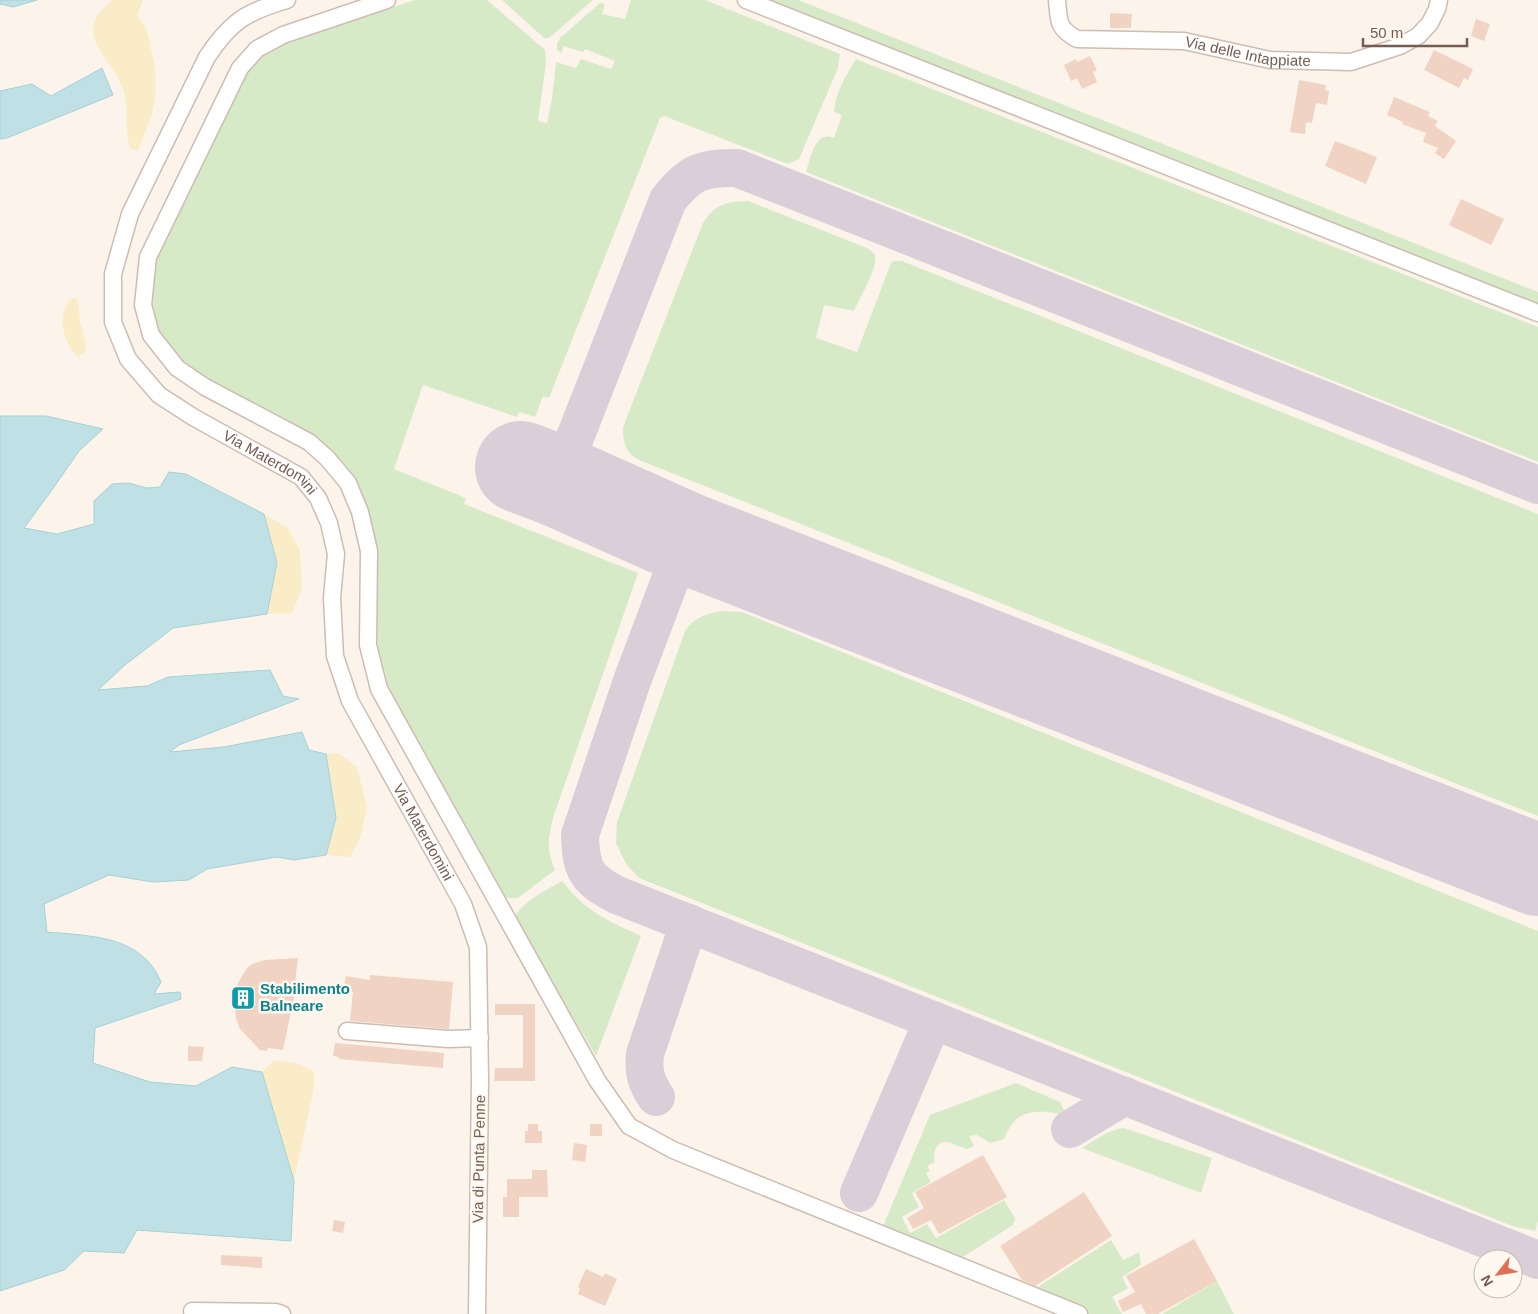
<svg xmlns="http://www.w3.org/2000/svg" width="1538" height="1314" viewBox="0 0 1538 1314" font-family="Arial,sans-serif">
<rect width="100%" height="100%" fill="#fcf4ea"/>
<g fill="#d7eac8">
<path d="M415 0H487L545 50 546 63 538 121 547 123 552 99 556 62 576 68 581 59 611 69 615 61 585 49 583 52 564 46 561 53 557 50V43L560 38 600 3 605 4 602 14 625 19 631 0H705L840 54 838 68 799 159 788 164 664 116 660 118 549 398 543 396 535 417 519 412 517 417 423 385 394 469 466 498 464 504 638 573 554 815C548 839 546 847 555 870L518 898H502L395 709 376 657 378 645 375 620 347 472 191 374 160 339 148 301 149 281 157 255 242 77 260 56 274 47 304 35Z"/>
<path d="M502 0H593L549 38H544Z"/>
<path d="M744 0H798L849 20 1538 292V311Z"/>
<path d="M856 59 1538 327V462L806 172C809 163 814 138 825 137 828 136 831 137 834 138L842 115 834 112C835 92 846 76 856 59Z"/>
<path d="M748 201 867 248C870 250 874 252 875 256 878 268 859 299 854 311L824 305 816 338 857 352 891 263 894 261H902L1538 514V816L639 460C625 452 623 443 623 427L703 223C716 203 726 202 748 201Z"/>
<path d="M721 611 742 612 1538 931V1221L1535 1231 1512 1226 639 878 626 864 616 843 617 822 685 631C693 618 706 614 721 611Z"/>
<path d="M562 881C586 912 607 920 641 936L596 1056 514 918C523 901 545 891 562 881Z"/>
<path d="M1016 1083 1060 1102 1064 1110 1063 1114C1058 1115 1053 1112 1048 1112 1023 1110 1013 1117 1004 1139L990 1143 977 1135 969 1136 974 1146 967 1149C961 1147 953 1143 947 1142 935 1141 933 1154 935 1162L927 1166 930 1171 926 1173 931 1182 912 1193 919 1207 902 1217 910 1233 927 1224 936 1238 1004 1200 1015 1218 1013 1225 957 1261 883 1226 930 1115Z"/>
<path d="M1124 1128 1212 1158 1201 1193 1082 1148C1095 1140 1108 1130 1124 1128Z"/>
<path d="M1111 1240 1123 1260 1139 1252 1141 1265 1122 1277 1128 1288 1112 1297 1122 1314H1089L1030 1292Z"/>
<path d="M1217 1281 1234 1314H1162Z"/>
</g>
<g fill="#f9ecc7">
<path d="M113 0H143L137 15 146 28 149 39 155 70V99L151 117 138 150 130 149C125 131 128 113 125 95 116 56 66 36 113 0Z"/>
<path d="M75 297 78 300 80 321 86 344 85 352 78 357C63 344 54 309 75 297Z"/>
<path d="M264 514 288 528 300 551 302 589 292 613 267 614 277 563Z"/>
<path d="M338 753 357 767 367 807 360 839 350 857 326 855 336 818 326 754Z"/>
<path d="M275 1060 300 1064 314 1072V1087L294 1181 262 1072Z"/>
</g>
<g fill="#bfe1e5" stroke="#a5d1d7">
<path d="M0 0H37L13 7 0 4Z"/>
<path d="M102 68 113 95 7 138 0 139V91L32 84 51 96Z"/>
<path d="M0 416H46L103 429 79 451 52 490 24 528 57 534 94 524V501L112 484 129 483 146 488 160 487 169 472 186 474 264 514 277 563 267 614 173 628 125 665 98 690 147 686 168 677 270 670 283 696 299 699 179 745 170 752 224 747 302 732 309 750 326 754 336 818 326 855 294 860 277 857 207 869 189 880 153 882 109 875 44 904 47 932C90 936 142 935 161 982L154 994 180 992 181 999 95 1028 93 1063 150 1082 196 1086 232 1067 262 1072 294 1181 291 1241 137 1230 124 1253 84 1251 64 1270 0 1291Z"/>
</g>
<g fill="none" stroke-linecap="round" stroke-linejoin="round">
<g stroke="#daced8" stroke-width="38">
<path d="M558 481 668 200C689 173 702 167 737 168L1538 485"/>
<path d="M686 538 632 681 580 835C581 870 586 879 617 895L1538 1260"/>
<path d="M656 1097C646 1082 643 1072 645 1054L689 923"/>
<path d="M1070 1129 1125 1096"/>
<path d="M859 1193 933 1020"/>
</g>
<path stroke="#daced8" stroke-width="92" d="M521 467 558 481 686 538 1538 870"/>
</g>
<g fill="#f0d3c3">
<path d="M1110 13 1132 14 1131 28H1110Z"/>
<path d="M1476 19 1490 24 1484 41 1471 36Z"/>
<path d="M1434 50 1473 69 1468 80 1464 78 1459 88 1424 70Z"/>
<path d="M1090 56 1097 70 1093 72 1097 82 1082 89 1077 78 1071 81 1064 65 1076 59 1077 62Z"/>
<path d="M1299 80 1326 85 1325 90 1329 91 1327 105 1316 103 1312 123 1306 122 1305 134 1290 132Z"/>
<path d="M1394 97 1430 112 1428 116 1438 121 1435 126 1456 141 1444 159 1435 153 1438 148 1423 142 1426 133 1402 124 1403 122 1387 115Z"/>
<path d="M1335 141 1377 157 1366 184 1325 166Z"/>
<path d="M1461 199 1504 219 1491 245 1449 225Z"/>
<path d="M298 958 295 983 297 984 283 1050 268 1048 267 1051 260 1050 240 1029 236 1019 234 996 239 981 247 968 252 964 265 960Z"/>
<path d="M370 975 453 982 449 1029 350 1021 353 992 343 990 346 976 370 980Z"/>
<path d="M495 1004H535V1081H494L495 1068H523V1015H495Z"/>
<path d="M335 1043 444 1053 443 1068 339 1059V1057L333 1056Z"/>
<path d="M188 1046 204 1047 202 1061H188Z"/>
<path d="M528 1124H538V1131H542V1143H525V1131H528Z"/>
<rect x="590" y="1124" width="12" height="12"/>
<path d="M574 1143 587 1145 585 1162 572 1160Z"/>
<path d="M983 1155 1007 1197 939 1234 931 1220 913 1229 907 1218 924 1208 915 1192Z"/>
<path d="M532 1170H547L548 1197H519V1217H503V1197H507V1179H532Z"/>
<path d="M1084 1192 1112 1236 1035 1286 1022 1280 1000 1246Z"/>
<path d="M334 1220 345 1222 343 1233 332 1231Z"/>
<path d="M1194 1239 1217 1281 1158 1314H1146L1141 1304 1123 1312 1118 1301 1135 1292 1126 1276Z"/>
<path d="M221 1255 262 1257V1268L221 1265Z"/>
<path d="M586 1269 603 1277 605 1273 617 1279 605 1306 578 1294 580 1288 578 1287Z"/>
</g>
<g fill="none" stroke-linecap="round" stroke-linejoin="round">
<defs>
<g id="minor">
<path id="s1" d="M287 0C246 12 231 21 207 57L130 214 113 274V322L128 359 159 395 193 417 301 477 318 498 329 523 336 554 332 598 335 656 350 701 463 904 478 947 480 1080 477 1314"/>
<path d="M387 0 283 35 257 49 240 68 148 257 143 305 151 335 177 368 205 387 309 442 327 458 348 483 360 512 369 551 368 645 379 689 597 1080 629 1126 673 1150 1079 1314"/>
<path d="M746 0 1538 313"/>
<path id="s2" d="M1057 0C1059 21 1057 28 1077 39L1184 41 1270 60 1351 62 1400 46 1418 36 1430 23 1437 9 1439 0"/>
<path d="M347 1031 448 1039 480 1038"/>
<path d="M192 1311 276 1312 282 1314"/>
</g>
</defs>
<use href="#minor" stroke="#cebcb0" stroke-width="19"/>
<use href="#minor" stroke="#fff" stroke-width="16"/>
</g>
<defs>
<symbol id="building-square" viewBox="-11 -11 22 22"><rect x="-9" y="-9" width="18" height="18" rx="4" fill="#0f9aa8" stroke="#fef8f1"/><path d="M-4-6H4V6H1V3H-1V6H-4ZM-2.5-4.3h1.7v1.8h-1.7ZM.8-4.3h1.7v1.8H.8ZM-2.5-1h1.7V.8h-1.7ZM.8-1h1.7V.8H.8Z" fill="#fff"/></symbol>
</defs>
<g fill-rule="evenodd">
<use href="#building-square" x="229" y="984" width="28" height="28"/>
</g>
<g text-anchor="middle" stroke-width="5" stroke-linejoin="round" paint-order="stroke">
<g font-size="15" fill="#765b4e" stroke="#fef8f1">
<text dy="5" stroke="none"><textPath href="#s2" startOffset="219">Via delle Intappiate</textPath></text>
<text dy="5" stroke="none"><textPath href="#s1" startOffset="604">Via Materdomini</textPath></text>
<text dy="5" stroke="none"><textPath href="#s1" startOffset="1024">Via Materdomini</textPath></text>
<text transform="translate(479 1159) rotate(-89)" y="5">Via di Punta Penne</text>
</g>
<g font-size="15" font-weight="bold" fill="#0d838f" stroke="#fef8f1" text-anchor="start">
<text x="260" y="994">Stabilimento<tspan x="260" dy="17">Balneare</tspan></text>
</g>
</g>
<g transform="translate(1498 1274) rotate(239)"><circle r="24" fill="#fef8f1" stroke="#c8b9b0"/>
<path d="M0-4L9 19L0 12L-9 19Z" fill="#e06f55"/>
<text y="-8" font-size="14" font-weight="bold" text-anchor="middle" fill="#765b4e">N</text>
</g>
<path d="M1363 38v8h104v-8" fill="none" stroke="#765b4e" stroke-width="2.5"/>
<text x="1370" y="38" font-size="15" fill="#765b4e" stroke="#fef8f1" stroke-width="4" paint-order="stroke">50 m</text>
</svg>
